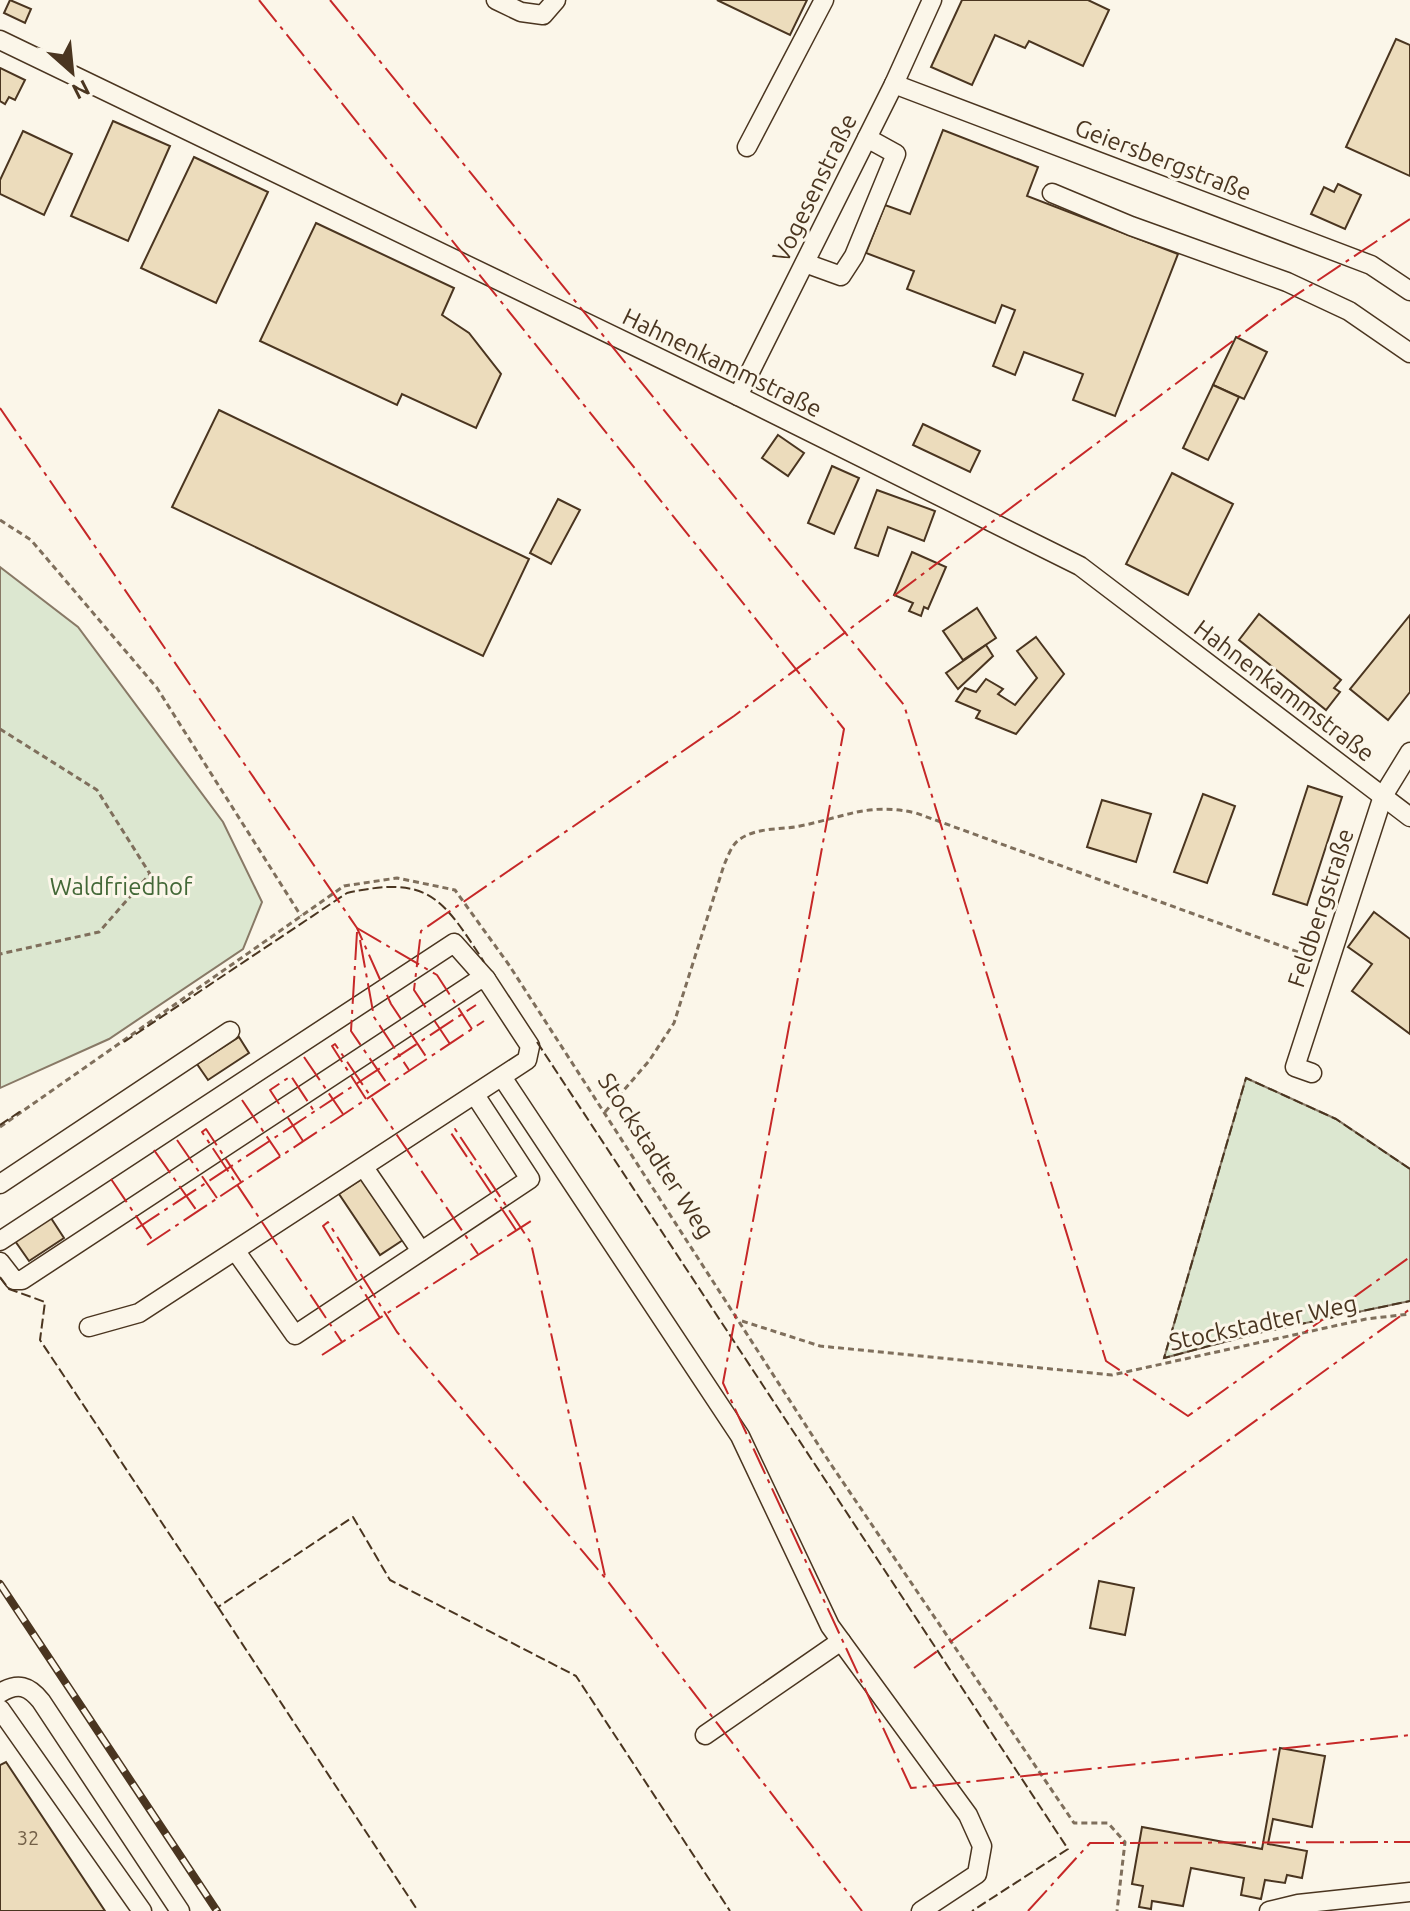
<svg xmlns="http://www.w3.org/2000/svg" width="1410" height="1911" viewBox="0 0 1410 1911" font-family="Ubuntu,sans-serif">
<rect width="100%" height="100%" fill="#fbf6e9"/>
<g fill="#dce7d0" stroke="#887966" stroke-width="2">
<path d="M0 567 78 627 223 822 262 902 243 949 109 1039 0 1088Z"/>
<path d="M1246 1078 1336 1119 1410 1169V1301L1258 1333 1164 1358Z"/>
</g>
<g fill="#ecdcbc" stroke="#4a3520" stroke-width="2">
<path d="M10 0 31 9 25 23 4 13Z"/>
<path d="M717 0H807L790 35Z"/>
<path d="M962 0H1088L1109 10 1083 66 1029 41 1025 48 995 35 972 85 931 67Z"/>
<path d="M1396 39 1410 45V176L1346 147Z"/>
<path d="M0 68 25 80 15 100 9 97 5 104 0 101Z"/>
<path d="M113 121 170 146 128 241 71 216Z"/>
<path d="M943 130 1038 167 1027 196 1178 254 1115 416 1073 400 1083 374 1024 352 1015 375 993 366 1015 310 1002 305 995 323 907 289 914 271 866 253 885 205 910 214Z"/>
<path d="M23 131 72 154 44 215 0 194V180Z"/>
<path d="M194 157 268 192 216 303 141 268Z"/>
<path d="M1338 184 1361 195 1345 229 1311 214 1324 187 1334 192Z"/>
<path d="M316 223 454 288 442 315 469 333 501 374 476 428 402 394 397 405 260 341Z"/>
<path d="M1236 337 1267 352 1244 399 1213 385Z"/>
<path d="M1213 385 1239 397 1208 460 1183 448Z"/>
<path d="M219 410 529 559 483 656 172 507Z"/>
<path d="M923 424 980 451 970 472 913 445Z"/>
<path d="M778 435 804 453 788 476 762 458Z"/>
<path d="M832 466 859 478 834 534 808 523Z"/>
<path d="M1172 473 1233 504 1188 595 1126 564Z"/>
<path d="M877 490 935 511 924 541 888 527 878 556 855 548Z"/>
<path d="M558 499 580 510 551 564 530 553Z"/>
<path d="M912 552 946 567 928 609 924 607 921 616 909 611 913 603 894 595Z"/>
<path d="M977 608 996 638 963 660 943 631Z"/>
<path d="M1259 614 1341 680 1334 688 1340 692 1326 710 1239 640Z"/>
<path d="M1410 615V692L1388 720 1350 689Z"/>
<path d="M1036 637 1064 674 1016 734 976 718 980 711 956 701 965 688 976 692 986 679 1003 689 998 694 1015 705 1037 678 1017 651Z"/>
<path d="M986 645 993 656 958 689 946 673Z"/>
<path d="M1308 786 1342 797 1307 905 1273 894Z"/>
<path d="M1203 794 1235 806 1207 883 1174 872Z"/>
<path d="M1102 800 1151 814 1136 862 1087 847Z"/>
<path d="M1374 912 1410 939V1034L1352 991 1372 964 1348 947Z"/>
<path d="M239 1037 249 1053 208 1080 197 1064Z"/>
<path d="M365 1177 406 1238 380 1255 339 1194Z"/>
<path d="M49 1215 64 1238 29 1261 13 1238Z"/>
<path d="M1099 1581 1134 1588 1125 1635 1090 1628Z"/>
<path d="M1280 1748 1325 1756 1312 1827 1273 1819 1268 1844 1307 1851 1302 1878 1287 1875 1285 1883 1265 1880 1261 1899 1241 1895 1244 1878 1191 1868 1183 1906 1152 1901 1151 1909 1139 1907 1143 1886 1132 1884 1142 1827 1262 1849Z"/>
<path d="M6 1762 105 1911H0V1765Z"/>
</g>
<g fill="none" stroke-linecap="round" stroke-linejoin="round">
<defs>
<g id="minor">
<path d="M496 0 521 12 543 15 556 0"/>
<path d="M0 40 738 396 1080 566 1410 817"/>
<path d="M894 84 1371 265 1410 291"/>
<path d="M747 147 824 0"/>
<path d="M1052 193 1131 226 1287 282 1349 311 1410 353"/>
<path d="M805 263 841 276 854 256 896 154 867 138"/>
<path d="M738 396 894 84 932 0"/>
<path d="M1312 1073 1295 1067 1383 796 1410 752"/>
<path d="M502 1077 740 1436 830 1626 968 1815 982 1846 977 1874 921 1911"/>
<path d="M365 1169 421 1251"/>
<path d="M0 1184 230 1031"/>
<path d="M0 1241 454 943 486 979"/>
<path d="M237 1253 295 1335 530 1179 475 1095"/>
<path d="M0 1262 14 1280H22L477 981 486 979 530 1046 527 1060 139 1313 89 1327"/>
<path d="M0 1693C18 1682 29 1686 41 1701L180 1911"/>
<path d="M0 1709 142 1911"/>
<path d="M705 1735 841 1641"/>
<path d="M1269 1911 1298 1904 1410 1892"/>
</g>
</defs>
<use href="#minor" stroke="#4a3520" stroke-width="21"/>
<g stroke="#7f6f5c" stroke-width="3" stroke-dasharray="6 4" stroke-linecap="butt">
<path d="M0 520 31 540 157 688 301 916"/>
<path d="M0 729 97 790 150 874 99 932 0 954"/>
<path d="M605 1112 649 1061 674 1023 724 865C728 856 732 844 740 839 758 827 780 830 800 826 845 817 869 802 916 813L1312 957"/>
<path d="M0 1127 344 886 397 878 455 890 509 965 830 1463 1074 1823H1108L1125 1842 1117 1911"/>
<path d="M742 1321 820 1346 1112 1375 1366 1319 1410 1314"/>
</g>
<use href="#minor" stroke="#fbf6e9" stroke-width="18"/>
<defs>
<path id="rail" d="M0 1584 217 1911"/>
</defs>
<use href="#rail" stroke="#4a3520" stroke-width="8"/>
<use href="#rail" stroke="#fbf6e9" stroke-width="5" stroke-dasharray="15" stroke-linecap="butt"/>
<g stroke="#4a3520" stroke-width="2" stroke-dasharray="10 4" stroke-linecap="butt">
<path d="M124 1042 347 893C428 875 442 897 484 962"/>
<path d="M537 1042 1068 1849 972 1911"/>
<path d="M0 1125 21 1111"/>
<path d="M1410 1169 1336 1119 1246 1078 1164 1358 1258 1333 1410 1301"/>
<path d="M0 1277 9 1289 45 1302 40 1340 218 1607 353 1517 390 1580 576 1676 730 1911"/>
<path d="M218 1607 418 1911"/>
</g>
<g stroke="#c62828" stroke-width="2" stroke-dasharray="28 6 4 6" stroke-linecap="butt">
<path d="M259 0 844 729 723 1383 911 1788 1410 1735"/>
<path d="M330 0 904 705 1106 1361 1188 1416 1410 1257"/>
<path d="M0 408 357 928 391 1004 427 1058"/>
<path d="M357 928 437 975 472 1029"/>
<path d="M357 932 351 1031 388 1085"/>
<path d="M360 940 374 1017 409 1070"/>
<path d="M450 1044 414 990 421 931 734 716 1278 307 1410 219"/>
<path d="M304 1057 343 1114"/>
<path d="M366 1099 332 1046 335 1044 478 1254"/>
<path d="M242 1100 280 1156"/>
<path d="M177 1140 217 1198"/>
<path d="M303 1141 270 1090 291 1076 314 1111"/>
<path d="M154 1150 197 1211"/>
<path d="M111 1179 153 1241"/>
<path d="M241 1182 206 1129 202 1132 342 1342"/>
<path d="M136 1229 476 1005"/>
<path d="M516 1230 451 1133 455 1129 531 1243 605 1576"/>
<path d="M147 1245 484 1021"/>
<path d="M380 1318 323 1226 328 1222 397 1332 606 1579 862 1911"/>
<path d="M322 1355 531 1221"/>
<path d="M914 1668 1410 1309"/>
<path d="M1028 1911 1090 1843 1410 1842"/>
</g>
</g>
<g text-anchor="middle" stroke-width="6" stroke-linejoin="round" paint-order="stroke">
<g font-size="20" fill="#725f47">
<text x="28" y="1845">32</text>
</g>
<g font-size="24" fill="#4a3520" stroke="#fbf6e9">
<text transform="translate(1163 160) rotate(21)" y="8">Geiersbergstraße</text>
<text transform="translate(815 188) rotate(-64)" y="8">Vogesenstraße</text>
<text transform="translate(722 363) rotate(26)" y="8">Hahnenkammstraße</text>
<text transform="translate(1284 691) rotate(37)" y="8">Hahnenkammstraße</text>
<text transform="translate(1321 908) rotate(-72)" y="8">Feldbergstraße</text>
<text transform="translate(656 1156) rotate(57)" y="8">Stockstadter Weg</text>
<text transform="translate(1263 1323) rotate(-12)" y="8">Stockstadter Weg</text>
</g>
<g font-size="24" fill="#436837" stroke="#fbf6e9">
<text x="121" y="895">Waldfriedhof</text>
</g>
</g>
<g transform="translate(72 72) rotate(153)" stroke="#fbf6e9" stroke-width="6" paint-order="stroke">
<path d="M0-6L14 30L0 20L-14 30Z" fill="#4a3520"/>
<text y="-12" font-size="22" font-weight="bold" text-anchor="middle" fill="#4a3520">N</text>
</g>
</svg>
